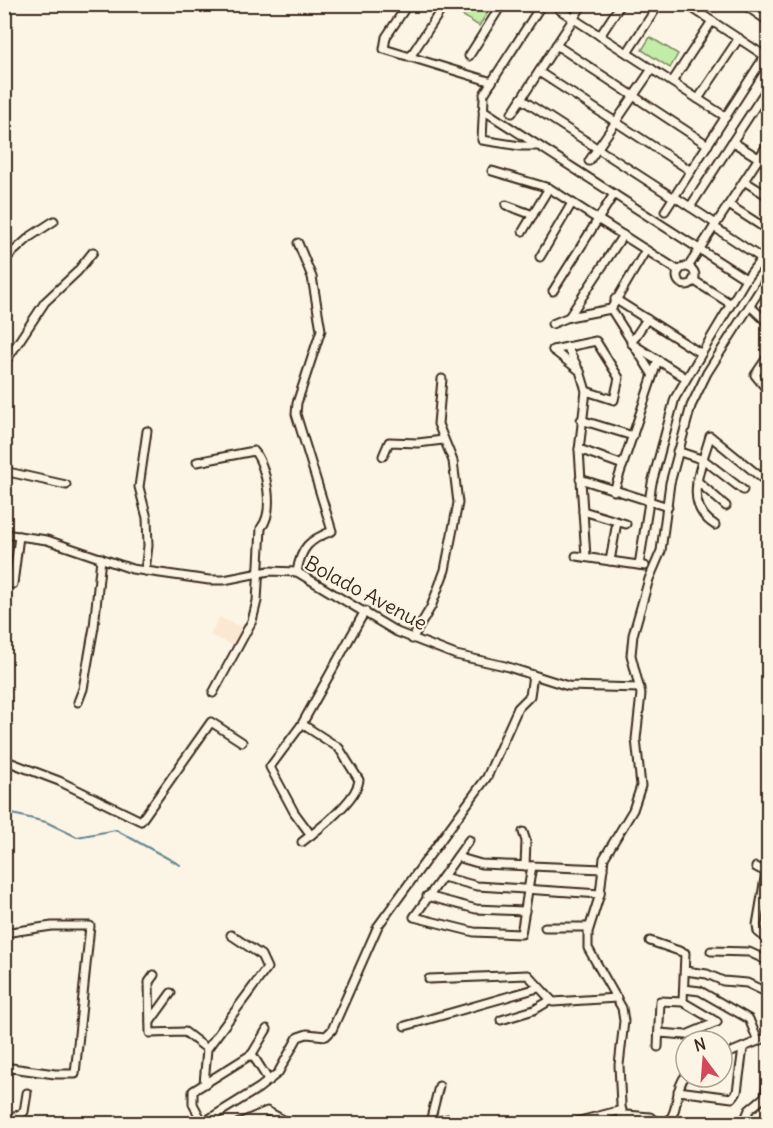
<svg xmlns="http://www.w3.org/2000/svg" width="773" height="1128" viewBox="0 0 773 1128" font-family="Delius,sans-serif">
<rect width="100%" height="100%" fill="#fcf5e5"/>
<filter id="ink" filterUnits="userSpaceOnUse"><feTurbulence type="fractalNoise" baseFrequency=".0167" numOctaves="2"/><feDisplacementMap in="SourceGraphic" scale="12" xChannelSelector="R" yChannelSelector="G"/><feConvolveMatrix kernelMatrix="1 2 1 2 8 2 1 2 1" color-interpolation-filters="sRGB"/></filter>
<g filter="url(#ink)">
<path fill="#fbe8d3" d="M219 617 244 628 235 646 210 635Z"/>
<g fill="#c2eca8" stroke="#7e8b63" stroke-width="1.5">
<path d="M454 4 475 5 488 12 479 26 451 8Z"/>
<path d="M650 37 678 54 670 68 642 50Z"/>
</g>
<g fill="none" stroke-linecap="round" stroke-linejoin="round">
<path stroke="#648692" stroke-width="2" d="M4 812 46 822 77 837 116 830 180 865"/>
<defs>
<g id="minor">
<path d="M408 4 386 37 384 49 492 82"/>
<path d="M686 4 765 56"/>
<path d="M743 4 768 21"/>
<path d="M560 10 726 117"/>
<path d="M600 36 621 4"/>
<path d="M556 45 708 145"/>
<path d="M627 53 659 4"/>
<path d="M469 56 502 4"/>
<path d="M410 57 445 4"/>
<path d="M539 72 691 171"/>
<path d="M672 82 712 21"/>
<path d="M484 94 542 4"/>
<path d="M484 98 482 140 520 146H539"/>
<path d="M521 99 674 198"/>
<path d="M698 99 739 38"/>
<path d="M483 110 746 279"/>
<path d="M512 113 583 4"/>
<path d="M733 142 768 164"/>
<path d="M589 161 652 69"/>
<path d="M492 171 549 188 679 271"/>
<path d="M744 181 768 196"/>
<path d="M678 199 716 224"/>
<path d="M506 205 533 215"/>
<path d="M729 205 768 230"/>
<path d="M690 207 768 87"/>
<path d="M665 211 768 51"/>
<path d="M714 227 761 258"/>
<path d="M523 231 549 188"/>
<path d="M540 257 572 203"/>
<path d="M4 260 31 236 54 221"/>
<path d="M688 267 768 144"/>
<circle cx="686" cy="276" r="9"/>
<path d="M693 280 731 304"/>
<path d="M553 291 614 194"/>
<path d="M615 299 700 353"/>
<path d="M750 306 768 323"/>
<path d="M611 309 652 374"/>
<path d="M611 309 646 250"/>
<path d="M569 317 623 235"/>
<path d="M647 319 631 343 686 378"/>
<path d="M552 324 569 317 611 309"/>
<path d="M567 347 577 366"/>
<path d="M553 350 580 371 586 391 579 450 586 557"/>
<path d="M553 350 596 341 619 378 614 400 586 391"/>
<path d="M768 356 755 375 768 391"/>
<path d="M4 364 45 302 77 272 93 252"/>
<path d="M581 420 633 436"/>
<path d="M579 449 623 465"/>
<path d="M677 451 704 460 743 490"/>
<path d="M383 456 389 442 418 443 443 440"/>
<path d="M197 462 254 451C267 466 275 512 261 528L257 601 252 621 213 693"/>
<path d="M4 471 66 485"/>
<path d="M580 479 668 507"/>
<path d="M697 481 726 506"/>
<path d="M614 491 658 360"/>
<path d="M583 511 626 524"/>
<path d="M715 525C681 504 702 466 710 436L768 483"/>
<path d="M4 534 47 540 132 569 209 580H224L269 571 297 572 397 632 456 655 505 666 568 686 640 688"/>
<path d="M576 556 645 566"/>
<path d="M610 561 617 522"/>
<path d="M639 565 652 483 675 398 746 279 768 250"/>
<path d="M145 571 148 546 147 518 139 487 147 431"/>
<path d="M297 572C301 547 309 540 332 531L296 414 297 403 321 330 312 277 298 243"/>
<path d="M13 584 19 536"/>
<path d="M412 639 431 607 445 570 458 503 453 461 438 424 442 379"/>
<path d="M78 702 83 689 94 627 101 558"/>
<path d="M302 724 339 748 359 780C357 800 318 830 302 842"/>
<path d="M4 760 59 781 141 821 211 722 242 742"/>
<path d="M523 832 526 841 525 866"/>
<path d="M311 835 294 812 270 767 302 724 365 611"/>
<path d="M469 840 414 917 474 932 521 934 532 866"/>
<path d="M457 857 481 864 603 869"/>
<path d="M756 867 768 873"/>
<path d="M766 872 757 925 758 932 768 940"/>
<path d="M443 877 477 886 600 894"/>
<path d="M427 896 476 909 525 911"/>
<path d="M545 927H589"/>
<path d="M4 933 52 926H90L75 1074H55L4 1067"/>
<path d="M650 941 685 953 683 1002"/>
<path d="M711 951 749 952 768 961"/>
<path d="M685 971 707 974 723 981 747 983 768 993"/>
<path d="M154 975 149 982 150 1033 185 1032 207 1049"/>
<path d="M429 979 528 975 553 1002 617 998"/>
<path d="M684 989 700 991 749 1019 758 1041"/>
<path d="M501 1020 534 1010 551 1000"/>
<path d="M150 1022 171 993"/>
<path d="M405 1026 538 988"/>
<path d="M659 1033 686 1035 717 1022"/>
<path d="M658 1047 660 1001 683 1002 717 1022"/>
<path d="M252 1054 269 1081"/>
<path d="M722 1056 768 1037"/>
<path d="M204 1084 207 1049 267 968 261 955 231 935"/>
<path d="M678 1091 732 1098 737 1092 743 1048"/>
<path d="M765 1096 768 1075"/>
<path d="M261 1115 266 1124"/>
<path d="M627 1115 650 1117 658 1124"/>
<path d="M4 1122 24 1112 27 1093"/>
<path d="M430 1122 439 1086"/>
<path d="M203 1123 193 1104V1091L252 1054 267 1029"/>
<path d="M201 1124 259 1088 278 1073 298 1037 307 1034 326 1036 332 1030 378 926 487 777 518 708 530 696 533 675"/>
<path d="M237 1124 267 1111 291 1124"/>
<path d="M426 1124 447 1119"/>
<path d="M568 1124 622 1110"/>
<path d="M622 1124 619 1065 624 1021 622 1008 588 948V932L600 894 604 858 633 810 641 786 636 739 641 694 631 655 633 635 649 579 661 551 670 483 691 406 707 373 768 277"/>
<path d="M667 1124C680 1109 674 1089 686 1075"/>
<path d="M743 1124 749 1110 768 1094"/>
</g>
</defs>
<use href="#minor" stroke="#3b2a1e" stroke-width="11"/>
<use href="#minor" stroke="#fcf5e5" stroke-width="7"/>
</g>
</g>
<g text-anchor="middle" stroke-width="4.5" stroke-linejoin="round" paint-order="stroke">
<g font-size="20" fill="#3b2a1e" stroke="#fcf5e5">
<text transform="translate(366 593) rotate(28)" y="7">Bolado Avenue</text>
</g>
</g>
<rect width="773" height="1128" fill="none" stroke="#fcf5e5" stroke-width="24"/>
<rect x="12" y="12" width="749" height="1104" fill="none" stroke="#3b2a1e" stroke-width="2" filter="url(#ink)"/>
<g transform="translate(704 1059) rotate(344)"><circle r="28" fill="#fcf5e5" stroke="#afa495" stroke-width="1.5"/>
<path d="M0-4.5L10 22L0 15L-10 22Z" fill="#d1495b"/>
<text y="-9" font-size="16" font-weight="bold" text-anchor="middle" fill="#3b2a1e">N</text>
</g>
</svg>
